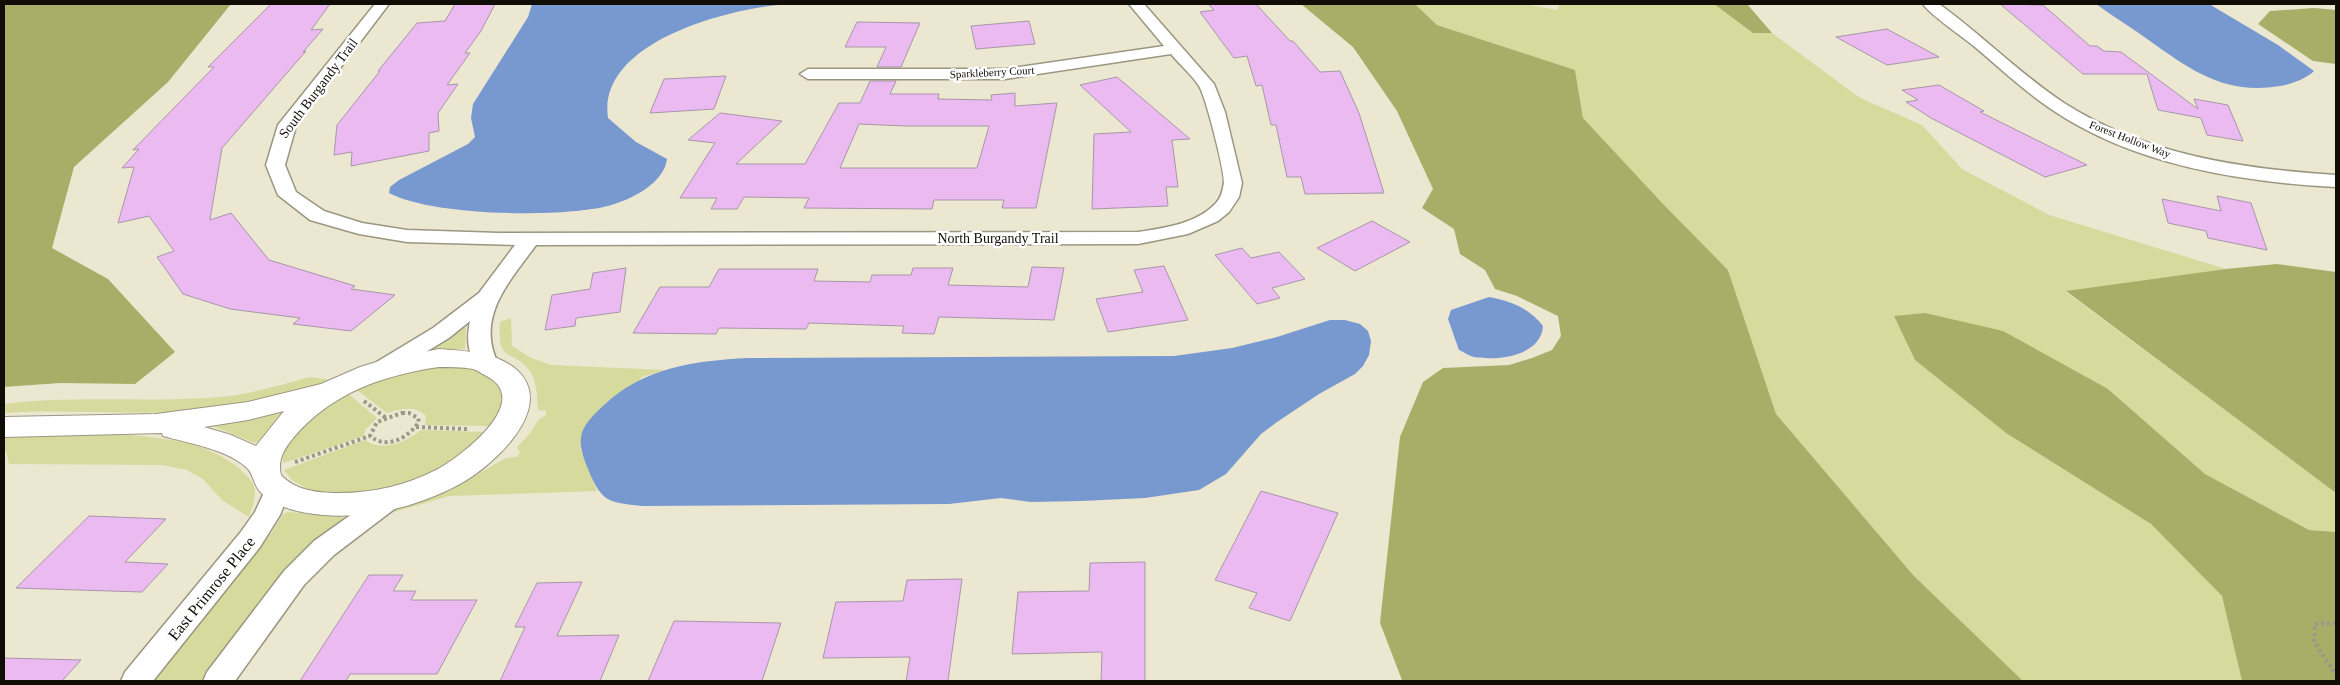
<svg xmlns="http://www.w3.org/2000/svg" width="2340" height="685" viewBox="0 0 2340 685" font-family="'Times New Roman',serif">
<rect width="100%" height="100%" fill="#ece7d1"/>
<g fill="#d6da9c">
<path d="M1415 4H1524L1557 10 1560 4H1714L1753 33H1772L1860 98 1922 125 1962 169 2049 215 2226 269 2066 292 2333 490 2336 493V532L2309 530 2205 474 2108 389 1925 313 1894 316 1915 360 2006 433 2151 524 2222 596 2242 681H2023L1914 576 1776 414 1728 270 1665 206 1583 118 1575 70 1437 25Z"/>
<path d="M511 318 512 346 531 358 552 365 664 370 642 377 580 448 597 491 449 496 374 518 450 483 471 478 506 458 517 457 520 453 517 447 531 432 538 420 546 415V411L538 410C537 397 537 382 530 371 512 348 497 365 500 322Z"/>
<path d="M461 327 466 328 465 349 428 351Z"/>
<path d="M456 365C475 370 504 376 504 400 504 407 501 414 500 420L489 426 425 425 426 416C415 405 400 409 387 413L353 387 392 371Z"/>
<path d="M310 377 331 380C283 398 224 410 171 412 115 414 60 409 4 413V404C76 395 149 403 221 397 251 394 281 385 310 377Z"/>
<path d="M345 391 377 418 365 430 364 436 283 463C281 430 320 408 345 391Z"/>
<path d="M286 410 258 442 255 443 212 426Z"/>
<path d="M421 430 487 432 490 434 422 481 345 496 313 492 292 480 284 470 365 440C382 453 406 442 421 430Z"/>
<path d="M4 435C60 432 135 431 190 444 211 449 242 465 253 484 258 494 252 508 249 517L222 500 203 479 187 470 162 465 9 464 6 451 4 450Z"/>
<path d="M287 512 341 516 345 519 293 561 202 681H153L272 532 283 514Z"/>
</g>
<g fill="#aaad68">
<path d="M4 4H231L168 82 74 167 52 248 108 279 175 352 135 384 60 383 4 387Z"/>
<path d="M1301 4H1415L1437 25 1575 70 1583 118 1665 206 1728 270 1776 414 1914 576 2023 681 1402 680 1380 623 1400 437 1423 382 1443 368 1509 365 1532 358 1552 350 1561 336 1558 316 1517 296 1495 289 1485 270 1460 254 1454 229 1422 208 1433 189 1397 111 1353 47Z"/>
<path d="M1714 4H1747L1772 33H1753Z"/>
<path d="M2314 8 2336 10V64L2313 61 2258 24 2270 11Z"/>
<path d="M2277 264 2336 272V493L2066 291 2226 269Z"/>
<path d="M1925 313 2003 331 2108 389 2205 474 2309 530 2336 532V681H2242L2222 596 2151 524 2006 433 1915 360 1894 316Z"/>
</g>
<g fill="#7898d0">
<path d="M532 4H788C731 8 597 41 608 118L636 142 667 159C664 184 630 200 608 206 559 218 432 216 389 193L390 187 399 180 468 144 475 137 471 118 473 104 528 17Z"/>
<path d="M2096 4H2209L2278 45 2314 71C2306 79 2291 84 2280 86 2225 95 2192 71 2150 41 2132 28 2114 17 2096 4Z"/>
<path d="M1489 297C1511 301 1529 308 1543 326 1541 356 1498 361 1474 357 1469 356 1464 352 1459 350L1448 319 1451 310Z"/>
<path d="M1330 320H1345L1360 324 1368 331 1371 341 1369 355 1363 366 1355 374 1319 394 1277 422 1261 434 1226 474 1199 490 1145 498 1081 501 1031 502 1001 498 949 504 642 506C608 502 602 503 588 469 575 438 579 428 603 406 644 367 694 361 748 358L1174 356 1232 348 1277 337Z"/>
</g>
<g fill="#ebbaf1" stroke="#a697a8" fill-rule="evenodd">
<path d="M271 4H330L311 30 323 29 303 52 306 51 222 148 210 220 231 213 269 260 355 286 351 289 395 295 351 331 293 324 300 318 230 309 183 294 157 257 174 251 149 216 118 223 134 167 122 168 139 149 133 150 214 67H208Z"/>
<path d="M455 4H495L481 31 465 53H470L447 85 458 84 438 113 439 131 429 133V151L351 166 352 152 334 155 337 125 380 71H378L417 23 445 21Z"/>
<path d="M1208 4H1256L1290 41H1293L1320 72 1340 71 1359 113 1384 193 1305 194 1301 177H1287L1276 125H1271L1262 85 1256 86 1247 56 1234 58 1200 12 1214 10Z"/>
<path d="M2000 4 2043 5 2090 46H2097L2104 51 2121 52 2198 109 2194 99 2228 105 2243 141 2207 135 2201 118 2158 110 2147 74H2083Z"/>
<path d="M1029 21 1035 44 976 49 971 26Z"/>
<path d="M857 22 920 23 901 67H877L886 47H845Z"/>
<path d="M1887 29 1939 57 1887 65 1836 37Z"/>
<path d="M726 76 714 109 650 113 664 79Z"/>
<path d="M1117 77 1190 139 1172 140 1178 187H1166L1168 206 1092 209 1094 134 1131 132 1080 85Z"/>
<path d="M870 81H896L890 94H939L938 99 992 100 991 95 1015 93V106L1057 103 1036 208H1002L1004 200H934L932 209 804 208 809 198 744 197 737 209H711L717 198H680L715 143 688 140 720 113 782 121 736 164H805L839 103H860ZM859 124 906 126H989L977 168H840Z"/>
<path d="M1939 85 1984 111 1980 112 2087 165 2045 177 1931 118 1906 102 1918 100 1902 90Z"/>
<path d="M2217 196 2251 203 2267 250 2208 238 2206 231 2168 223 2162 199 2221 211Z"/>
<path d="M1372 221 1410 242 1355 271 1317 248Z"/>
<path d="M1242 248 1251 258 1279 252 1305 279 1272 288 1280 298 1257 304 1215 255Z"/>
<path d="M1164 266 1188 320 1108 332 1096 299 1143 292 1134 270Z"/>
<path d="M1032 267 1064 268 1054 320 939 317 934 334 902 333 904 326 809 323 806 329 719 328 716 334 633 333 660 287H709L719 269H818L814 281 870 282 872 275H911L913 268H953L948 285 1028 287Z"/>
<path d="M626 268 620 312 576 318 575 326 545 330 552 295 590 289 593 273Z"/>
<path d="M1261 491 1338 513 1290 621 1249 608 1257 593 1215 580Z"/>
<path d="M89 516 166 519 125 562 168 564 142 592 16 588Z"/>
<path d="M1145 562V681H1101L1102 652 1012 654 1018 592 1089 591 1090 563Z"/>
<path d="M369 575H403L393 591H416L411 600H477L437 674H350L346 681H300Z"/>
<path d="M962 579 948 681H906L910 657 823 658 836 602 903 601 907 580Z"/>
<path d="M582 582 557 636 619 635 600 681H500L525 627H515L537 583Z"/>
<path d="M674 621 781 623 762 681H648Z"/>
<path d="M4 658 81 660 62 681H4Z"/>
</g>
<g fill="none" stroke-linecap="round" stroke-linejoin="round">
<defs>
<g id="minor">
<path d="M375 4H389L296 126 285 165 296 192 324 211 362 223 407 230 499 233 1138 232C1164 228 1197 224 1216 203 1221 198 1223 190 1224 182 1224 169 1206 97 1199 86 1192 75 1180 65 1171 54L1005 79H808L800 74 808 69H1005L1164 46 1129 4H1144L1214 84 1225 112 1242 183 1239 197 1229 212 1218 221 1188 234 1138 244 536 245C510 281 474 318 499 365L495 370 487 372 479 370C468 355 466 340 470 321L449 338 391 373 383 375 375 373 371 368 375 363 433 328 479 293 515 245 407 242 359 234 310 220 278 195 266 165 278 125Z"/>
<path d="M1923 4H1939C1982 35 2020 74 2064 103 2145 155 2242 169 2336 175V187C2240 182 2133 165 2051 109 2024 91 2000 68 1975 47 1963 37 1929 14 1923 4Z"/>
<path d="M277 481 286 484 290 490 280 515 260 547 153 681H121L125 672 240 533 255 512 268 484Z"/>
<path d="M392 489 401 492 405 498 401 504 334 555 304 585 235 681H203L207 672 284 571 314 541 383 492Z"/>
</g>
<path id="tertiary" d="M439 349C465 351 498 352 518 371 557 409 491 468 458 485 419 506 368 519 323 515 301 513 271 507 258 489 254 483 252 473 248 469 230 450 188 443 163 436L162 433 4 437V417L156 414 248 402 321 384 360 367 383 360ZM439 367C450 367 462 367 473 369 479 371 484 375 490 378 531 404 459 458 436 470 405 486 369 494 333 493 314 492 295 490 281 475 277 459 285 448 294 437 331 393 384 375 439 367ZM284 411 256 446 231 435 204 427 248 420Z"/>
</defs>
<use href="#minor" stroke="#9b9681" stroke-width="3"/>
<use href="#tertiary" stroke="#9b9681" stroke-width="2"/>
<g stroke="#9c9887" stroke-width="4" stroke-dasharray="3 3" stroke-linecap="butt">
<path d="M364 401 386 418"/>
<path d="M402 413H409L418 418 419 422C408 438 387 450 370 436L377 422Z"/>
<path d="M416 427 467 429"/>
<path d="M295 462 370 436"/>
<path d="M2336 623 2315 624 2314 642 2336 674"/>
</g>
<use href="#minor" fill="#fff" fill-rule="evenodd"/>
<use href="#tertiary" fill="#fff" fill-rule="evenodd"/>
</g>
<g text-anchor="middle" stroke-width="5" stroke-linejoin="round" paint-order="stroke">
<g font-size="11" fill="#0f0d06" stroke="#fff">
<text transform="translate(992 72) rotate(-3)" y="4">Sparkleberry Court</text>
<text transform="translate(2130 139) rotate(21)" y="4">Forest Hollow Way</text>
</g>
<g font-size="14" fill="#0f0d06" stroke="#fff">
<text transform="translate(318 88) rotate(-53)" y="5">South Burgandy Trail</text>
<text x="998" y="243">North Burgandy Trail</text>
</g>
<g font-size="16" fill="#0f0d06" stroke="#fff">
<text transform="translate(211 588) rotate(-51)" y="6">East Primrose Place</text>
</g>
</g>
<rect width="2340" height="685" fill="none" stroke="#0f0d06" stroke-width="10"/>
</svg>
